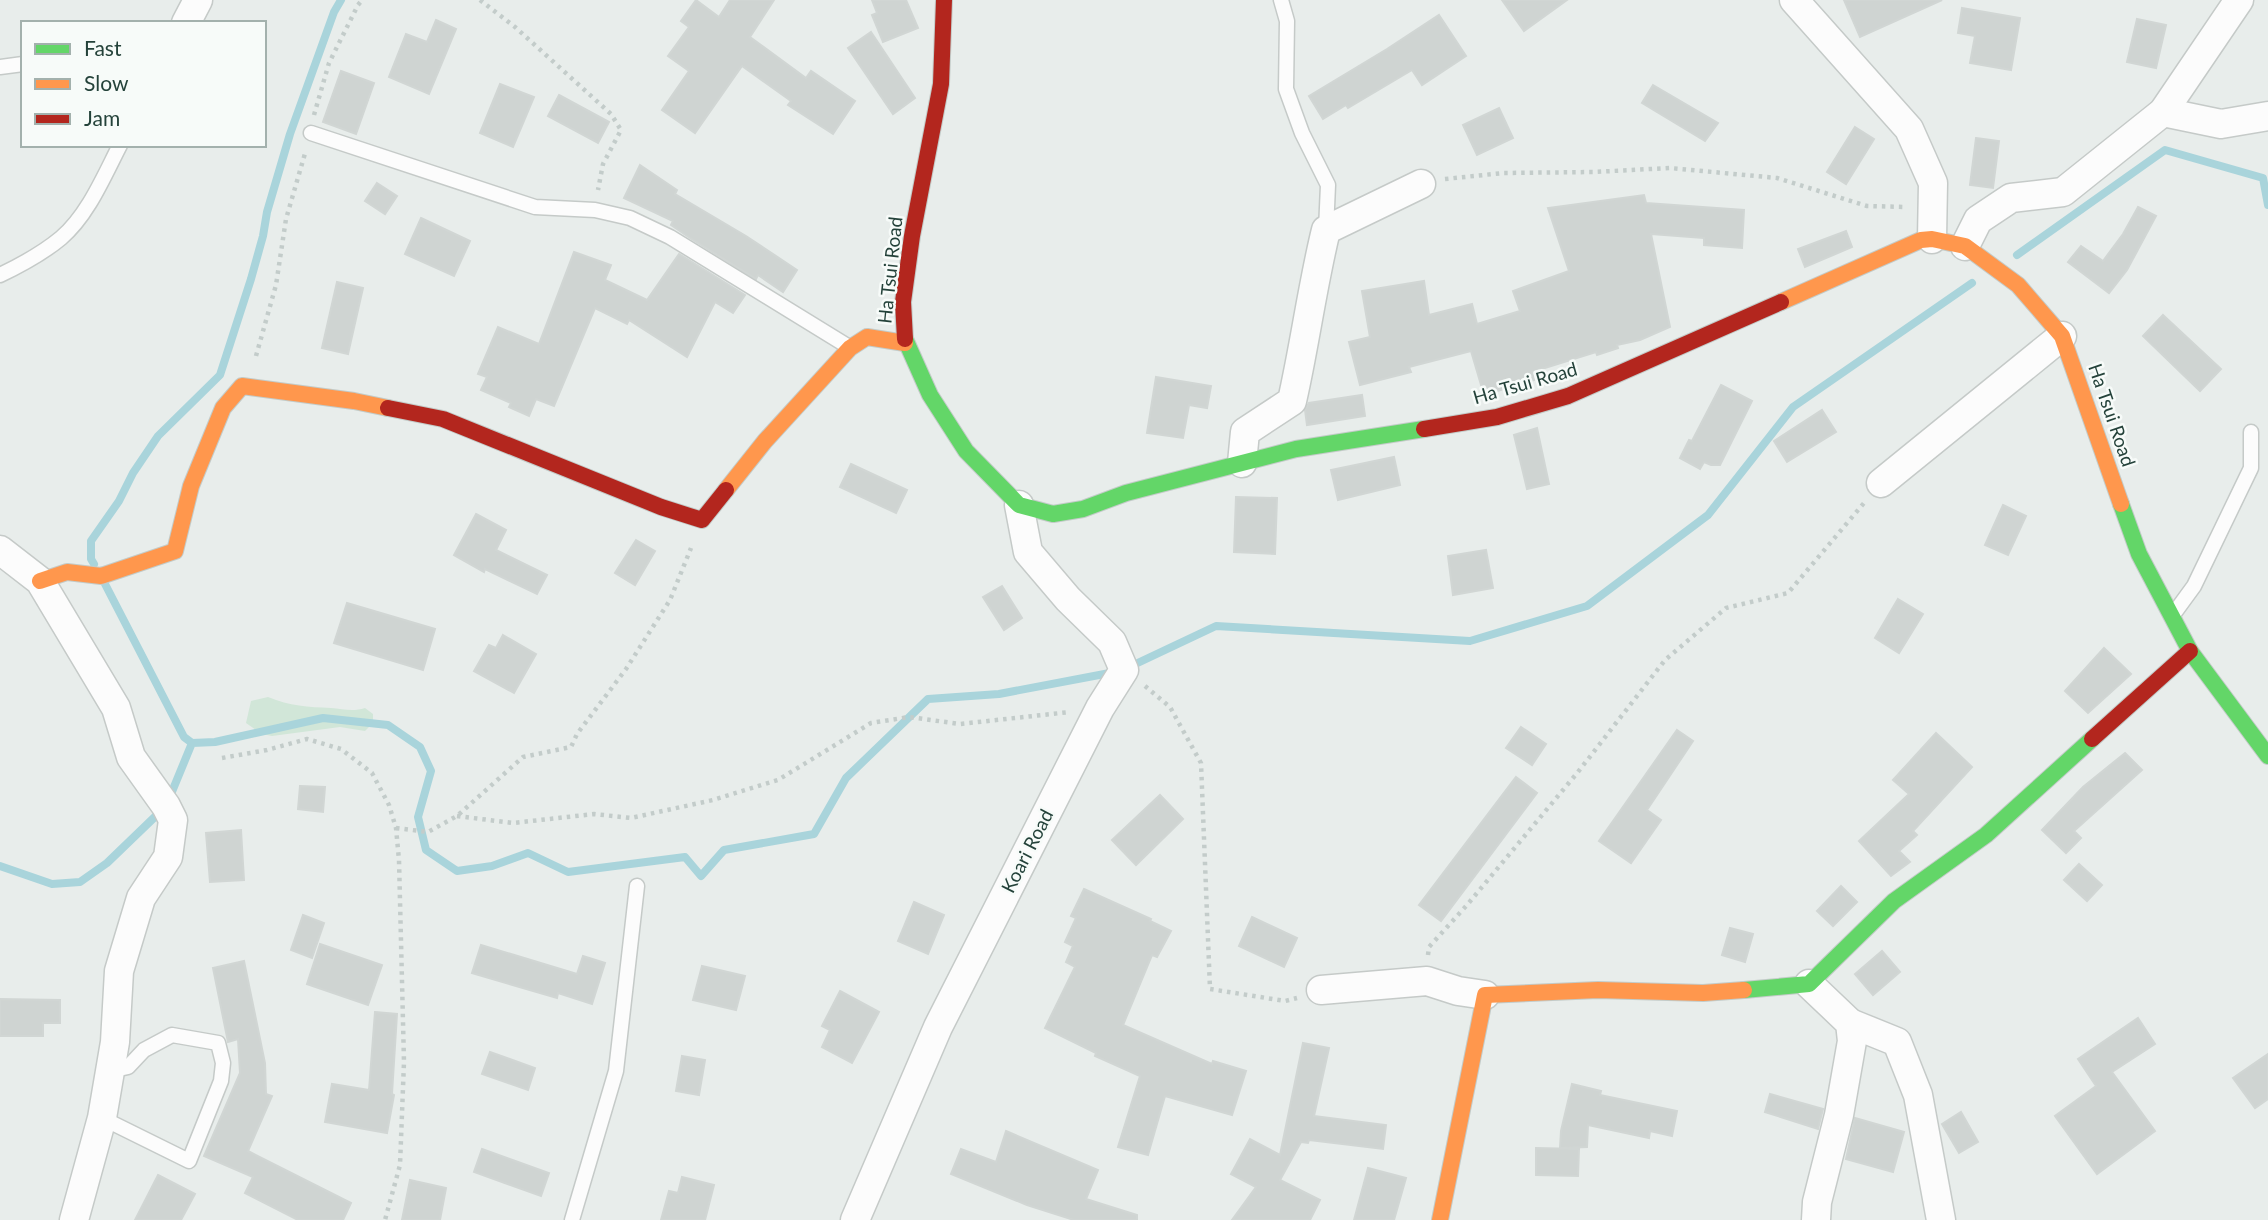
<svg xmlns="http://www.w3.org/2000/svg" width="2268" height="1220" viewBox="0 0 2268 1220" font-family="Lato,sans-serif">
<rect width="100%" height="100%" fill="#e8edeb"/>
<path fill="#d1e6d8" d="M268 697C290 706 308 707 331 708 343 709 353 712 365 708L373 714V723L365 731 340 727 272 736 262 734 246 723 251 701Z"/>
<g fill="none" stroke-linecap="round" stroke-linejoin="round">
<g stroke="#a9d4db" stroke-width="8">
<path d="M2017 255 2165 150 2263 178 2268 205"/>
<path d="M94 564 91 559V541L119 501 133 473 158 436 220 375 251 279 263 236 267 212 290 134 334 12 341 0"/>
<path d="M105 584 184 737 192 743"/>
<path d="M1127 668 1216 626 1470 641 1587 606 1708 515 1793 407 1972 283"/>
<path d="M169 799 192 743 215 742 323 718 388 725 420 747 431 771 418 817 426 850 457 871 492 866 528 853 568 872 685 857 701 876 724 850 814 834 846 778 928 699 999 694 1115 672"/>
<path d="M0 866 52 884 80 882 107 863 162 810"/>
</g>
</g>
<g fill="#cfd4d2" stroke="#d1d6d4" stroke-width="2">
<path d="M696 0 719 17 730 0H774L750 37 806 78 811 71 855 101 833 134 788 105 791 101 742 66 695 133 662 110 689 71 668 56 689 27 681 21Z"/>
<path d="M872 0H906L918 28 883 42 872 15 877 13Z"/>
<path d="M1502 0H1567L1524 31Z"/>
<path d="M1844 0H1942L1860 37Z"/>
<path d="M1962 8 2020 18 2011 70 1970 63 1975 36 1958 33Z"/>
<path d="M1439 15 1466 56 1422 85 1412 70 1348 108 1346 105 1323 119 1309 96 1387 49Z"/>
<path d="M2137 19 2166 25 2156 68 2127 62Z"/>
<path d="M436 20 456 29 429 94 389 77 406 34 427 42Z"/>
<path d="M871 32 915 98 893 114 848 48Z"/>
<path d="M341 71 374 83 356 134 323 122Z"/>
<path d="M500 84 534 97 513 147 480 133Z"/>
<path d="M1653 85 1718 123 1705 141 1642 103Z"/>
<path d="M559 95 609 122 598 143 548 116Z"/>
<path d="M1499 108 1513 138 1477 155 1463 125Z"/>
<path d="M1855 127 1874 139 1846 184 1827 172Z"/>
<path d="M1976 138 1999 141 1993 188 1970 185Z"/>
<path d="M640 165 677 190 675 194 746 236 797 270 783 292 758 275 756 279 690 238 671 225 673 221 624 198Z"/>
<path d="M377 183 397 196 385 214 365 201Z"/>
<path d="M1644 195 1646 203 1744 210 1742 248 1704 245V238L1651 234 1670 327 1640 340 1617 345 1618 348 1597 355 1596 352 1532 372 1534 380 1484 395 1471 351 1409 367 1411 372 1360 385 1349 342 1370 337 1362 291 1424 281 1429 315 1472 304 1477 324 1520 311 1513 291 1569 271 1548 208Z"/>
<path d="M2138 207 2156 216 2127 270 2109 293 2068 262 2081 246 2103 261 2123 234Z"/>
<path d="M421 218 470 241 454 276 405 254Z"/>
<path d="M1846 231 1852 247 1805 267 1798 249Z"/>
<path d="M574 252 611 265 605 280 647 300 679 254 745 295 733 313 715 302 687 357 629 320 627 324 595 308 554 406 536 399 529 416 509 407 511 403 481 390 487 377 478 374 498 327 539 344Z"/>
<path d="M337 282 363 288 348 354 322 348Z"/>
<path d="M2163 315 2221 369 2200 391 2143 336Z"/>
<path d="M1156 377 1211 386 1207 408 1189 405 1183 438 1147 433Z"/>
<path d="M1721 385 1752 401 1720 465H1711L1704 462 1700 469 1680 458 1689 440 1692 441Z"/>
<path d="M1362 395 1365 416 1307 425 1305 410 1309 403Z"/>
<path d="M1822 410 1836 432 1787 462 1774 441Z"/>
<path d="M1537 428 1549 484 1527 489 1514 435Z"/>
<path d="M1394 457 1400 485 1338 500 1331 470Z"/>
<path d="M851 464 907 490 896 513 840 487Z"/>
<path d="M1236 497 1277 498 1275 554 1234 552Z"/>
<path d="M2003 505 2026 516 2008 555 1985 545Z"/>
<path d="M476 514 506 530 496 550 547 575 537 594 485 569 484 572 454 555Z"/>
<path d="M636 540 655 551 635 585 615 573Z"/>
<path d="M1486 550 1493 588 1453 595 1448 556Z"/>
<path d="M1002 586 1022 618 1004 630 983 597Z"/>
<path d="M1898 599 1923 614 1899 653 1875 638Z"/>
<path d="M347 603 435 629 423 670 334 643Z"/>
<path d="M503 635 536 654 514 693 474 671 489 645 496 648Z"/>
<path d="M2104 648 2131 674 2088 713 2065 691Z"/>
<path d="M1521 727 1546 744 1532 765 1506 748Z"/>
<path d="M1677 730 1693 741 1647 810 1661 820 1631 863 1599 841Z"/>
<path d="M1936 733 1972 767 1913 831 1917 835 1899 851 1910 862 1891 876 1859 841 1909 794 1893 780Z"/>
<path d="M2125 753 2142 770 2074 831 2081 838 2066 853 2042 830 2083 787Z"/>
<path d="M1516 777 1537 793 1441 921 1419 905Z"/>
<path d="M300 786 325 787 323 812 298 809Z"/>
<path d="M1160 795 1183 819 1136 865 1112 840Z"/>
<path d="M241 830 244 880 210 882 206 833Z"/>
<path d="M2079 864 2102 885 2087 901 2064 880Z"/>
<path d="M1841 886 1857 902 1833 926 1817 911Z"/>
<path d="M1084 889 1151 919 1150 921 1171 931 1157 957 1152 955 1123 1025 1212 1064 1213 1061 1246 1071 1232 1115 1165 1096 1148 1155 1118 1147 1140 1076 1095 1056 1096 1053 1045 1028 1075 967 1066 962 1073 946 1065 942 1076 918 1071 916Z"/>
<path d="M914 902 944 915 928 954 898 941Z"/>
<path d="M303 915 324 923 312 958 291 950Z"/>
<path d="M1252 917 1297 938 1284 967 1239 946Z"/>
<path d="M1730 928 1753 934 1745 962 1722 955Z"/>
<path d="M320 944 382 965 368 1005 307 984Z"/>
<path d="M481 945 577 974 583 956 605 963 592 1004 558 993 557 998 472 973Z"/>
<path d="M1882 951 1900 972 1873 995 1855 974Z"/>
<path d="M244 961 265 1063 266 1094 272 1096 248 1151 351 1203 343 1220H298L245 1193 253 1177 204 1156 240 1073 238 1039 228 1042 213 968Z"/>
<path d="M702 966 745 976 736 1010 693 1000Z"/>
<path d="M840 991 879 1012 852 1063 822 1047 830 1030 822 1026Z"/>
<path d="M0 999 60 1000V1023H43V1036H0Z"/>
<path d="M375 1012 397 1014 392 1094 394 1095 387 1133 325 1122 332 1084 369 1090Z"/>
<path d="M2138 1018 2155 1044 2112 1072 2155 1131 2097 1174 2055 1116 2096 1086 2078 1059Z"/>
<path d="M1303 1043 1329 1048 1314 1116 1386 1125 1383 1149 1309 1140 1308 1143 1301 1142 1280 1180 1320 1200 1310 1220H1232L1256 1187 1231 1174 1250 1139 1280 1155Z"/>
<path d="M490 1052 535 1068 528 1090 482 1074Z"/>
<path d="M2268 1054V1099L2255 1108 2233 1078Z"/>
<path d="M682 1056 705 1060 699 1095 676 1091Z"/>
<path d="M1572 1084 1601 1091 1600 1095 1677 1111 1672 1136 1650 1131 1649 1138 1588 1125 1587 1147 1560 1148 1561 1131Z"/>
<path d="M1770 1094 1823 1109 1818 1129 1765 1112Z"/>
<path d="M1961 1112 1978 1142 1959 1153 1942 1124Z"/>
<path d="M1855 1118 1904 1132 1893 1172 1846 1159Z"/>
<path d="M1006 1131 1098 1170 1086 1199 1137 1215V1220H1074L1027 1205 951 1174 961 1149 996 1162Z"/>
<path d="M1536 1148 1579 1149 1578 1176 1536 1175Z"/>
<path d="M482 1149 549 1173 541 1196 474 1172Z"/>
<path d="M1368 1168 1406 1178 1394 1220H1354Z"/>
<path d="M158 1175 195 1194 181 1220H135Z"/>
<path d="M682 1177 714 1185 705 1220H661L669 1191 678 1193Z"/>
<path d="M410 1180 446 1188 440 1220H402Z"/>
</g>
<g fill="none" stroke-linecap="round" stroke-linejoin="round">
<defs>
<g id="lane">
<path d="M1281 0 1287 21 1286 89 1302 133 1328 185 1326 230"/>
<path d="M0 67 23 64"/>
<path d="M311 133 535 207 595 210 630 218 670 237 849 347"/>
<path d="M0 275C21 265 43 253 61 238 88 215 104 176 120 145"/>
<path d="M2175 612 2194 586 2251 468V432"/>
<path d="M102 1118 189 1161 221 1081 223 1063 218 1043 172 1035 144 1050 128 1067 110 1071"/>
<path d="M572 1220 616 1071 637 886"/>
</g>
<g id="street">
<path d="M1794 0 1909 129 1933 183 1932 239"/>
<path d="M186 23 198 0"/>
<path d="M2163 112 2221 124 2268 116"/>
<path d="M1965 246 1978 220 2011 198 2063 192 2163 112 2239 0"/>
<path d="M1242 463 1245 432 1292 401C1305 344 1312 287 1326 230L1421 184"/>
<path d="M1881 483 2062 336"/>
<path d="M0 550 40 581 116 708 131 757 166 806 173 820 168 857 141 898 119 971 115 1042 102 1118 74 1220"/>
<path d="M1809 984 1850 1023 1852 1041 1839 1115 1817 1202 1816 1220"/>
<path d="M1321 990 1427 981 1458 991 1485 995"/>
<path d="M1850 1023 1897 1042 1918 1095 1941 1220"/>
<path d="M855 1220 938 1027 1100 708 1124 670 1112 642 1068 599 1028 552 1019 505"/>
</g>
<g id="fast">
<path d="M905 339 930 395 966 451 1019 505 1053 514 1083 509 1126 493 1296 449 1424 429"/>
<path d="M2121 504 2139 554 2190 651 2268 756"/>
<path d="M1744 990 1809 984 1894 901 1986 835 2092 739"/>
</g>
<g id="slow">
<path d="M1781 302 1921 240 1932 239 1965 246 2018 285 2062 336 2121 504"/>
<path d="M726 490 765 441 850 348 867 337 905 343"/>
<path d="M40 581 67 572 101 576 175 551 191 486 223 408 242 386 354 401 388 408"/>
<path d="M1440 1220 1485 995 1598 990 1703 993 1744 990"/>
</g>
<g id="jam">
<path d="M905 339 903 302 912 236 941 84 944 0"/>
<path d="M388 408 443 419 661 507 702 520 726 490"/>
<path d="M1424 429 1497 417 1568 396 1781 302"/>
<path d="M2092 739 2190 651"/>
</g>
</defs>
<use href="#lane" stroke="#c5cac8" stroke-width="17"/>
<use href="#street" stroke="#c5cac8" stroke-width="31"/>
<use href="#fast" stroke="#c3cbc8" stroke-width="18"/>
<use href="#slow" stroke="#c3cbc8" stroke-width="18"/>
<use href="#jam" stroke="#c3cbc8" stroke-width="18"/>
<g stroke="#c3ccca" stroke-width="4.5" stroke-dasharray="3.5 5" stroke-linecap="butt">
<path d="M480 0 515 27 611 114 621 130 603 164 598 190"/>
<path d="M314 115 329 63 358 5 362 0"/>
<path d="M1445 179 1503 173 1593 172 1670 168 1777 178 1867 206 1907 207"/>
<path d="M256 356 276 285 286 219 306 150"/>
<path d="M1145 686 1170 707 1201 763 1210 989 1285 1001 1297 998"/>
<path d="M222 758 267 750 307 739 341 749 372 773 389 805 396 828 399 860 404 1062 400 1165 385 1220"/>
<path d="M457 816 513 823 594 814 631 818 713 800 778 780 871 723 909 717 960 724 1070 712"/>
<path d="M396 828 428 832 457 816 523 757 571 747 577 734 626 669 670 600 691 548"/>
<path d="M1428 955 1429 947 1467 905 1578 772 1665 660 1726 608 1788 593 1864 503"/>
</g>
<use href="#lane" stroke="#fcfcfc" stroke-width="14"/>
<use href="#street" stroke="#fcfcfc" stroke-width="28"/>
<use href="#fast" stroke="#63d668" stroke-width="16"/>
<use href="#slow" stroke="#ff974d" stroke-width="16"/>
<use href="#jam" stroke="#b3261e" stroke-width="16"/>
</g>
<g text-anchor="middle" stroke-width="5" stroke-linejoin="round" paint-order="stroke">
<g font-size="19" fill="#24423a" stroke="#f7fbf9">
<text transform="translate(890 270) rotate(-84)" y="7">Ha Tsui Road</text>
<text transform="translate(1525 383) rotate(-16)" y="7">Ha Tsui Road</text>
<text transform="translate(2112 415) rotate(71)" y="7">Ha Tsui Road</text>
<text transform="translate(1027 851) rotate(-63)" y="7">Koari Road</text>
</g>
</g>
<rect x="21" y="21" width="245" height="126" fill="#f7fbf9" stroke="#a3b1ad" stroke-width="2"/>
<rect x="35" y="44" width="35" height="10" fill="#63d668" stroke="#a3b1ad" stroke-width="2"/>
<text x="84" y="56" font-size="21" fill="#24423a">Fast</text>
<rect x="35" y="79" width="35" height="10" fill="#ff974d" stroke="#a3b1ad" stroke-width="2"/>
<text x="84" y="91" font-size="21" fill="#24423a">Slow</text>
<rect x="35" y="114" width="35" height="10" fill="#b3261e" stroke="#a3b1ad" stroke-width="2"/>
<text x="84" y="126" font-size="21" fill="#24423a">Jam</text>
</svg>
